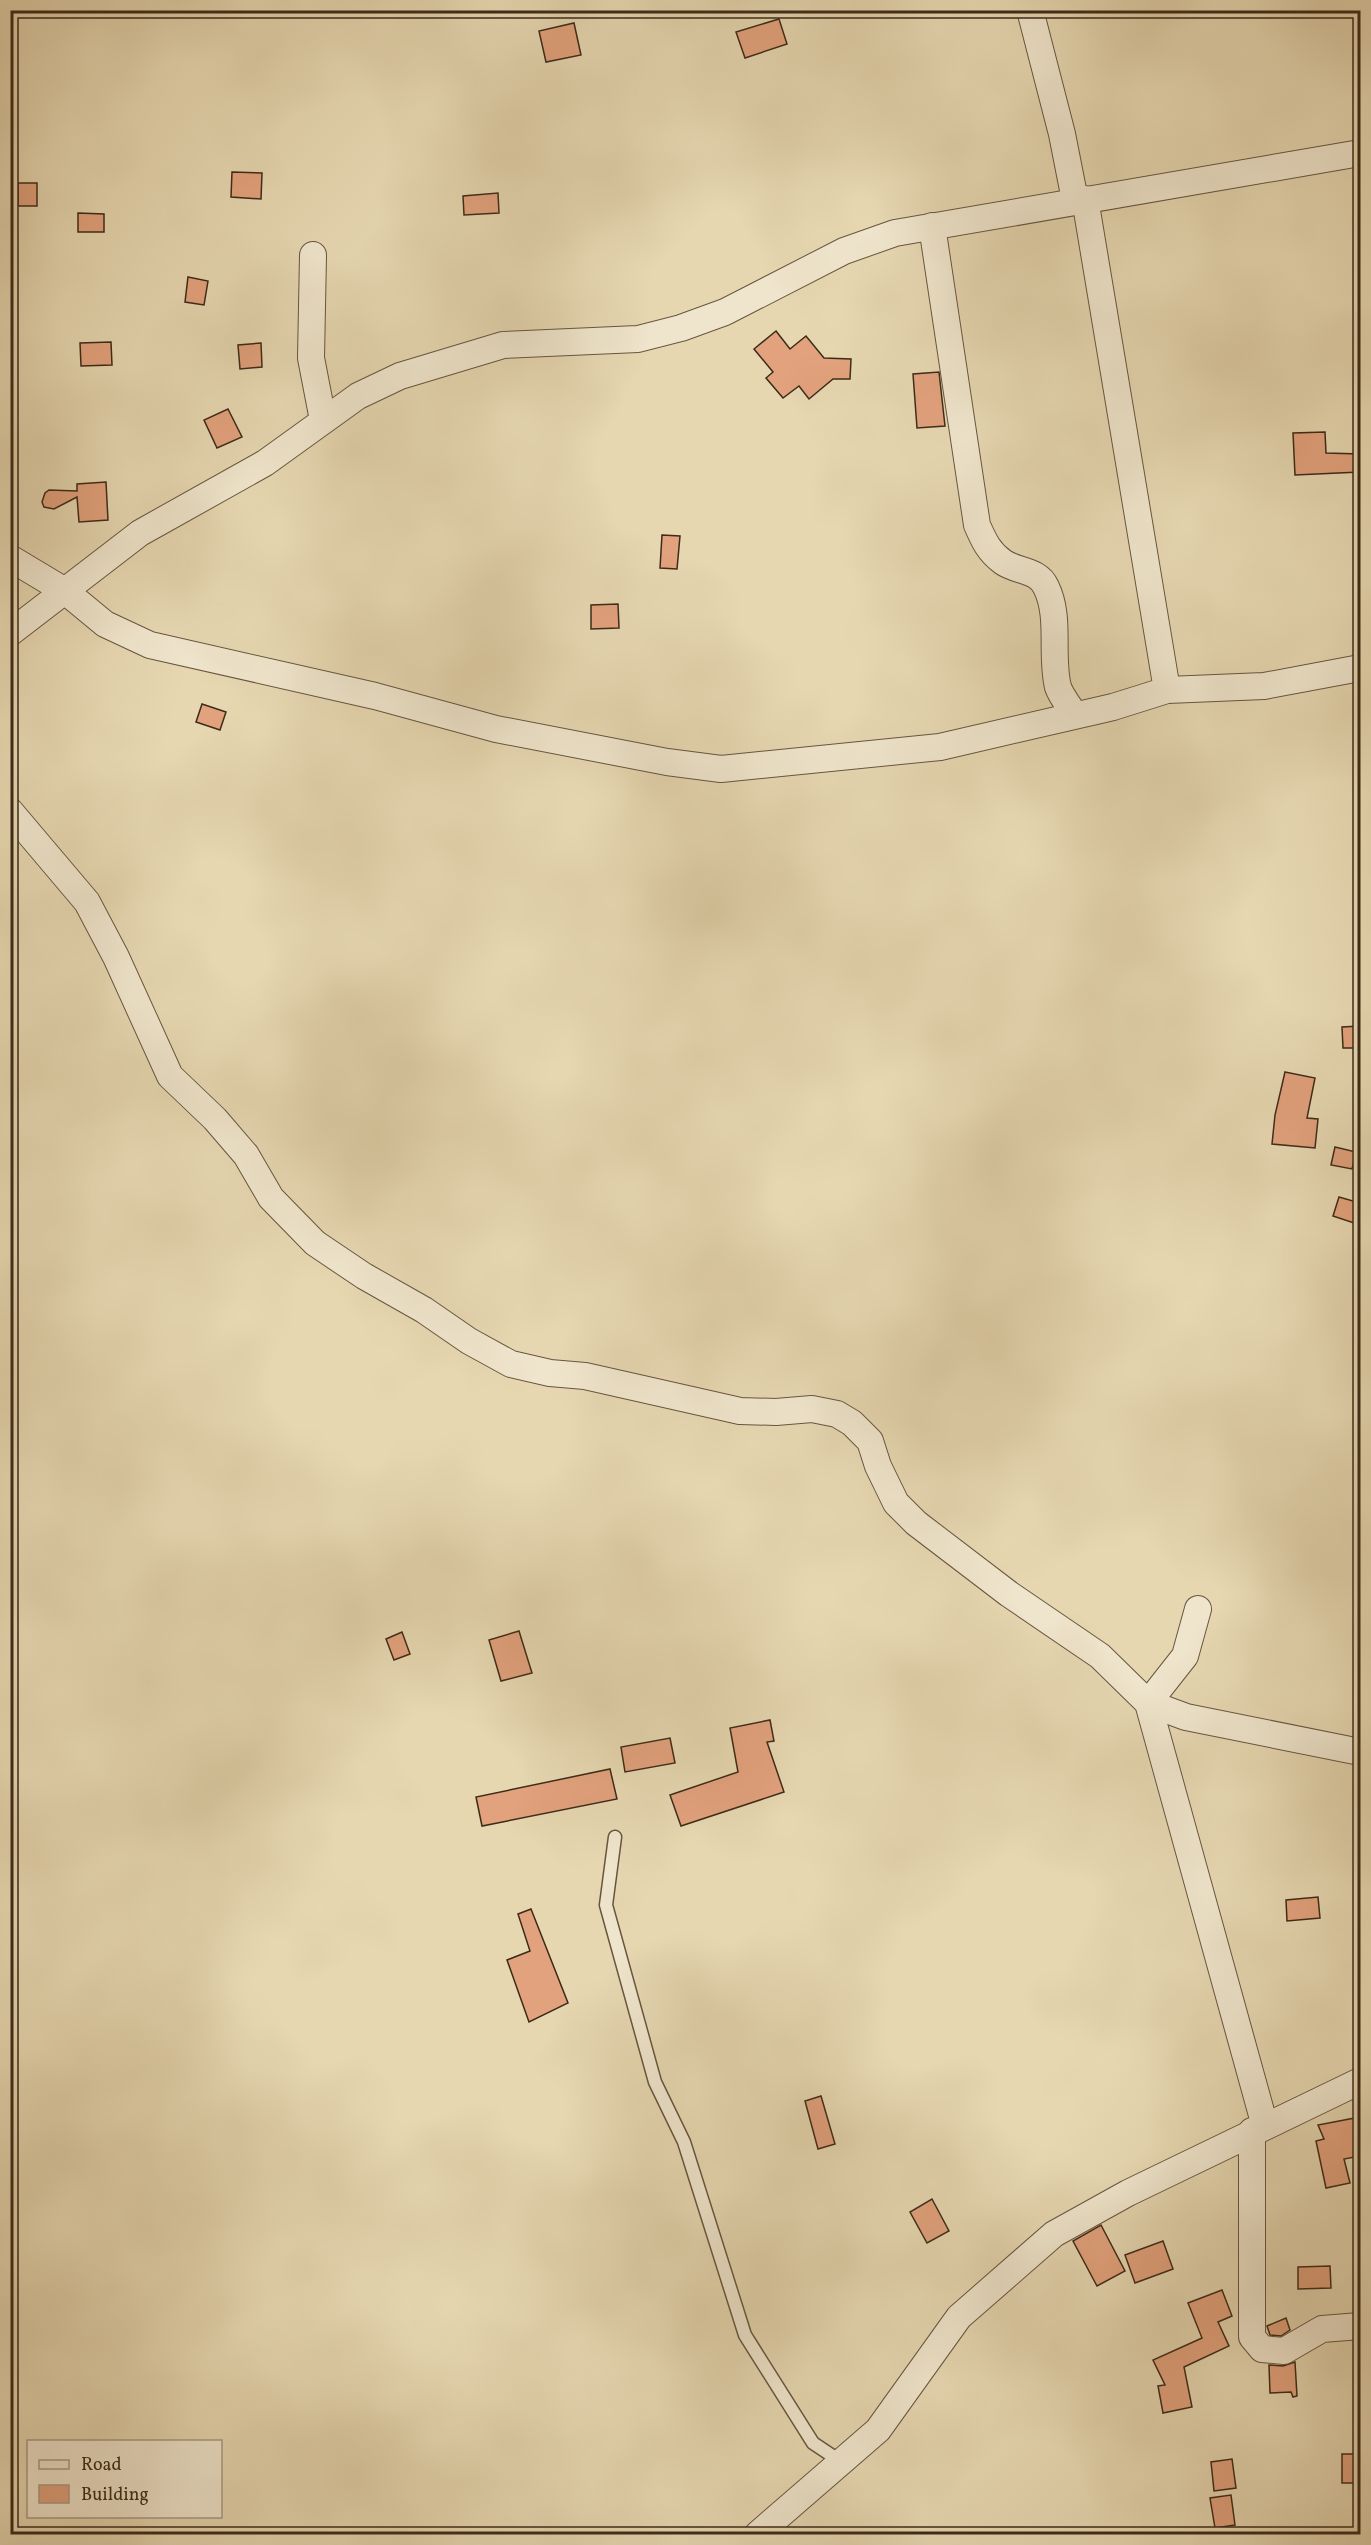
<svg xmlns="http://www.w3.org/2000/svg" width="1371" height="2545" viewBox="0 0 1371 2545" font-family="Vollkorn,serif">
<rect width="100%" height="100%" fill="#e6d7b1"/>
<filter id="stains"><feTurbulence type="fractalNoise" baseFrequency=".00333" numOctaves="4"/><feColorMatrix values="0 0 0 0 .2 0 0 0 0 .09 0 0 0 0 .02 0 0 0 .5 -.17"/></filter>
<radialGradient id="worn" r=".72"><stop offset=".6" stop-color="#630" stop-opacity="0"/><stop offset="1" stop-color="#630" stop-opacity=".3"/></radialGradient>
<g fill="#e2a27d" stroke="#3d2b19" stroke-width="1.5">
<path d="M779 19 787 44 745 58 736 32Z"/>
<path d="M574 23 581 55 546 62 539 31Z"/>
<path d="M232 172 262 173 261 199 231 197Z"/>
<rect x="18" y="183" width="19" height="23"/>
<path d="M498 193 499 213 464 215 463 196Z"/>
<path d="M78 213 104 214V232H78Z"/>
<path d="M188 277 208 281 204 305 185 302Z"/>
<path d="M776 331 790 349 806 336 824 358 851 359 850 379H833L809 399 799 386 783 398 766 378 773 372 754 349Z"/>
<path d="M111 342 112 365 81 366 80 343Z"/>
<path d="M261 343 262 367 240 369 238 345Z"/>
<path d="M939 372 945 426 917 428 913 374Z"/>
<path d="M228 409 242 437 217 448 204 420Z"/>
<path d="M1325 432 1326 453 1360 454V472L1295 475 1293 433Z"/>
<path d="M106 482 108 520 79 522 77 497 54 509 44 507 42 502 45 493 49 490 77 491V484Z"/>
<path d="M662 535 680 536 677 569 660 568Z"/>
<path d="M618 604 619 628 591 629V605Z"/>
<path d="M202 704 226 712 220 730 196 722Z"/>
<path d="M1360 1026V1048H1343L1342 1027Z"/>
<path d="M1285 1072 1315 1078 1307 1118 1318 1119 1315 1148 1272 1144 1275 1115Z"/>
<path d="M1335 1147 1356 1152 1352 1169 1331 1165Z"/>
<path d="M1339 1197 1360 1203V1225L1333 1216Z"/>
<path d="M519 1631 532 1673 501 1681 489 1640Z"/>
<path d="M402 1632 410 1654 394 1660 386 1639Z"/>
<path d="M770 1720 774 1741 767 1742 784 1792 681 1826 670 1795 738 1772 730 1728Z"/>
<path d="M670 1738 675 1763 625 1772 621 1747Z"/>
<path d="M610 1769 617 1799 482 1826 476 1797Z"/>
<path d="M1318 1897 1320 1918 1287 1921 1286 1900Z"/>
<path d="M531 1909 568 2003 529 2022 507 1960 530 1951 518 1914Z"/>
<path d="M821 2096 835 2144 818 2149 805 2101Z"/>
<path d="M1360 2117V2156L1344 2159 1350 2183 1326 2188 1316 2141 1324 2139 1318 2125Z"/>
<path d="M932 2199 949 2231 927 2243 910 2212Z"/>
<path d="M1101 2225 1125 2271 1097 2286 1073 2241Z"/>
<path d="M1163 2241 1173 2269 1135 2283 1125 2255Z"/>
<path d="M1330 2266 1331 2288 1298 2289V2267Z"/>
<path d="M1222 2290 1232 2316 1218 2322 1229 2346 1184 2367 1192 2407 1163 2413 1158 2386 1165 2385 1153 2360 1202 2338 1188 2303Z"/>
<path d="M1286 2318 1290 2330 1281 2336 1270 2335 1267 2326Z"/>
<path d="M1295 2362 1297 2396 1293 2397 1291 2392 1270 2393 1269 2365 1283 2366Z"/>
<rect x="1342" y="2454" width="18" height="29"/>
<path d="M1232 2459 1236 2488 1214 2491 1211 2462Z"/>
<path d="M1231 2495 1235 2525 1215 2528 1210 2498Z"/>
</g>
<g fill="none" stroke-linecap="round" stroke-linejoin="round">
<defs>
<path id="lane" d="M615 1837 606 1905 655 2082 684 2142 745 2335 813 2443 840 2461"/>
<g id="street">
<path d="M1030 10 1062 134 1075 200"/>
<path d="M1085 199 1167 690"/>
<path d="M932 226 977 525C984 541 989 552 1003 562 1017 572 1038 569 1046 587 1061 617 1050 655 1058 687 1061 696 1069 706 1075 715"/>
<path d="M313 255 311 358 323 420"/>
<path d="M10 558 65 591 105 624 150 645 375 696 496 729 667 762 721 769 940 747 1113 707 1167 690 1264 686 1360 668"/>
<path d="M10 633 140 533 265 463 358 396 400 376 503 345 638 339 681 328 725 312 844 251 895 233 1360 153"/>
<path d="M10 811 87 902 116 957 170 1076 215 1119 246 1155 271 1198 315 1243 364 1276 424 1310 469 1341 511 1364 550 1373 585 1376 740 1411 776 1412 812 1409 837 1414 852 1423 870 1441 878 1466 896 1503 916 1523 1009 1594 1100 1656 1148 1703 1265 2126"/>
<path d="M1198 1609 1185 1656 1148 1703 1186 1717 1360 1752"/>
<path d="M1252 2131V2337L1262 2349 1284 2351 1322 2329 1360 2326"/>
<path d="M758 2534 878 2430 959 2317 1054 2234 1128 2193 1360 2081"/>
</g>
</defs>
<use href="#lane" stroke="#67563f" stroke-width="15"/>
<use href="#street" stroke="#67563f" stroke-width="28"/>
<use href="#lane" stroke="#efe5cc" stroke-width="12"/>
<use href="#street" stroke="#efe5cc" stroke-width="26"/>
</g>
<rect width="1371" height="2545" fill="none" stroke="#e6d7b1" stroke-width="36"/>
<rect x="12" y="12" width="1347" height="2521" fill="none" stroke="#3d2b19" stroke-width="3"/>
<rect x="18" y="18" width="1335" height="2509" fill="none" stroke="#3d2b19" stroke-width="1.5"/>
<rect x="27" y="2440" width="195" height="78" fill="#efe5cc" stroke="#a89b84" stroke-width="1.5"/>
<rect x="39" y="2460" width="30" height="9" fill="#efe5cc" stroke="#a89b84" stroke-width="1.5"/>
<text x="81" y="2470" font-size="18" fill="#3d2b19">Road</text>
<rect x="39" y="2485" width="30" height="18" fill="#e2a27d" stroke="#a89b84" stroke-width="1.5"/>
<text x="81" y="2500" font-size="18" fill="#3d2b19">Building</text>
<rect width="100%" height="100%" filter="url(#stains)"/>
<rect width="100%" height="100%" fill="url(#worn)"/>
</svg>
